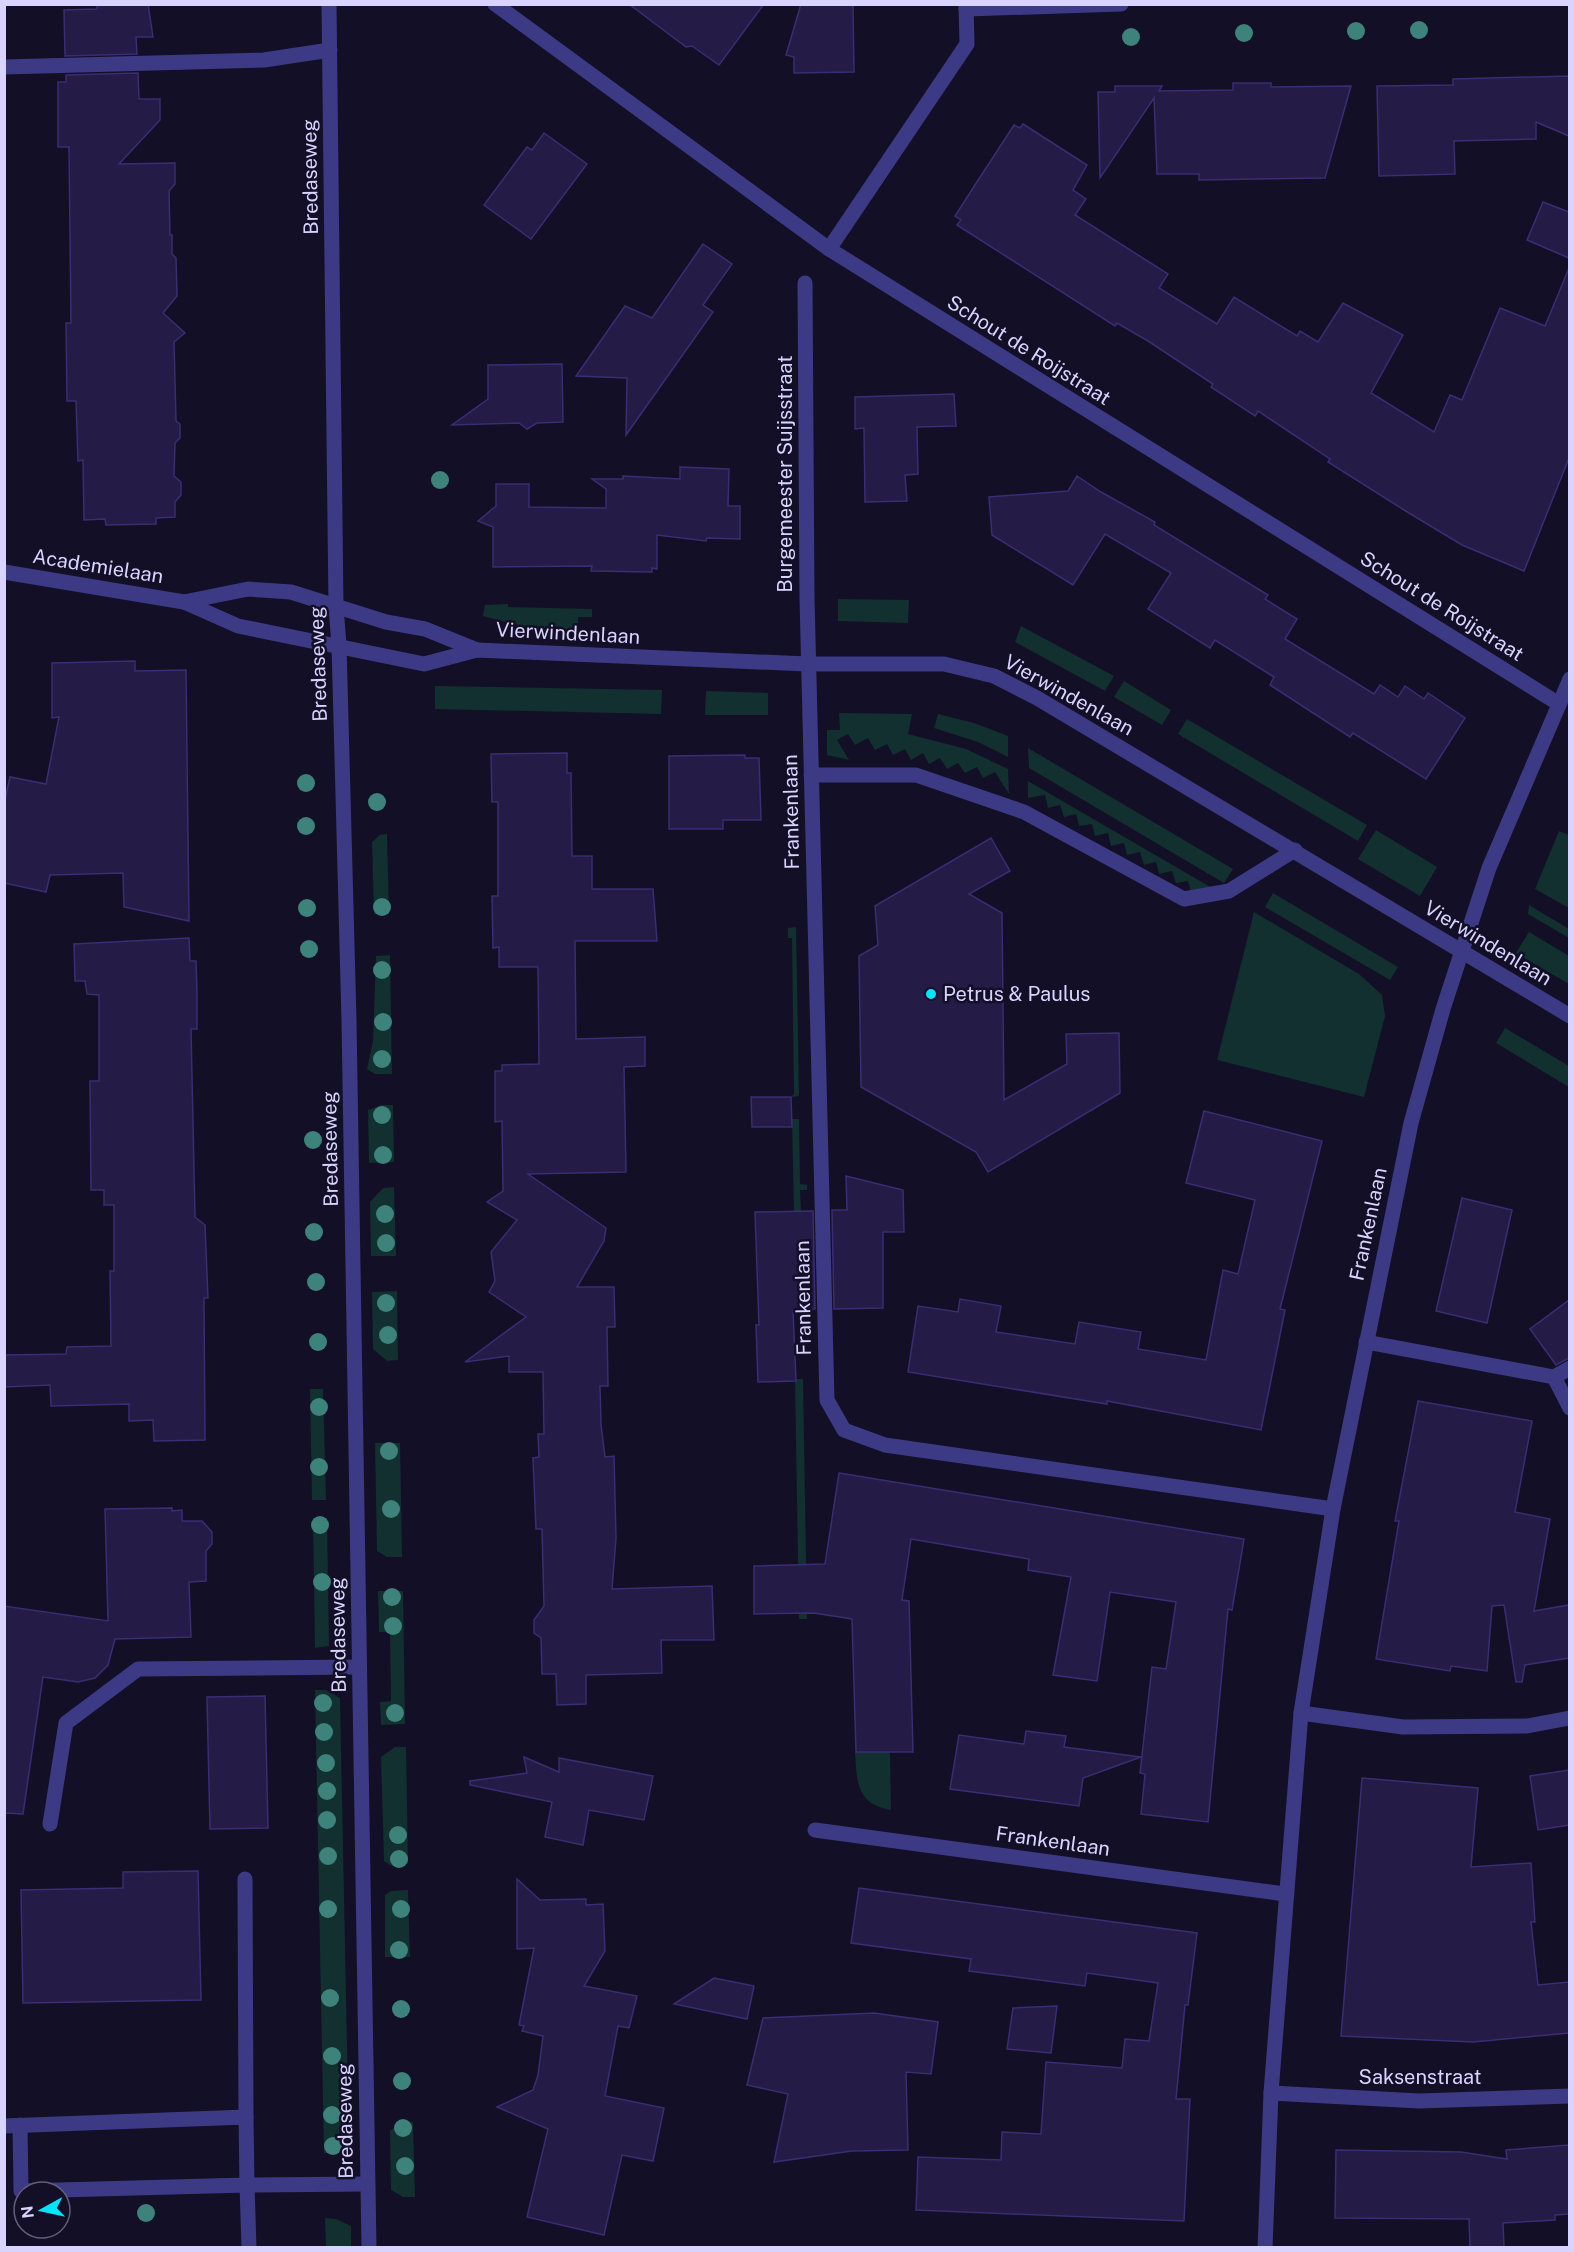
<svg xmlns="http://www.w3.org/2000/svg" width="1574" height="2252" viewBox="0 0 1574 2252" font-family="'Public Sans',sans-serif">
<rect width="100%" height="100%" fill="#130f26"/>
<g fill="#12302f">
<path d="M838 599 909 600 908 623 838 621Z"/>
<path d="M508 604V607L592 609V617H578V633L529 628 483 616 485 605Z"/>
<path d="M1021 626 1114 676 1105 691 1015 642Z"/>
<path d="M1124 681 1171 710 1162 725 1114 697Z"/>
<path d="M435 686 662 690 661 714 435 709Z"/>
<path d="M706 691 768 693V715H705Z"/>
<path d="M839 713 912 714 908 734 966 749 1008 769 1009 794 995 772 983 778 977 767 965 773 958 763 947 769 940 758 929 764 923 753 911 760 905 749 893 755 887 744 875 750 868 738 855 745 848 734 837 740 849 760 827 755V730H840Z"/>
<path d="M938 714 974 723 1008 736V757L978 742 934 728Z"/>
<path d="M1187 719 1367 825 1358 841 1178 734Z"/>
<path d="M1028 748 1233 869 1224 883 1029 768Z"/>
<path d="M1028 781 1212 888 1193 899 1188 881 1176 883 1172 871 1159 874 1156 862 1144 865 1140 852 1127 855 1124 843 1111 846 1108 833 1095 836 1092 824 1079 826 1076 814 1064 817 1060 805 1048 808 1045 795 1028 798Z"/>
<path d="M1376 830 1437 867 1420 896 1358 859Z"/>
<path d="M1559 831 1569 835V908L1535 889Z"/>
<path d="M387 834 389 914H374L372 842 380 835Z"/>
<path d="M1273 893 1398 967 1390 980 1265 907Z"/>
<path d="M1529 905 1569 929V938L1528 914Z"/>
<path d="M1254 912 1359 974 1382 995 1385 1016 1364 1097 1217 1060Z"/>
<path d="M796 927 799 1096 791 1097 794 1094 792 938H788V928Z"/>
<path d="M1529 932 1569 956V984L1516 953Z"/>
<path d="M390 955 392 1074H375L367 1069 373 1041 376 956Z"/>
<path d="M1505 1028 1569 1066V1087L1496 1043Z"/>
<path d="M382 1105H393L394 1162 369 1163 368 1110Z"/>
<path d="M792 1119H799L800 1184 807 1185V1190H800L801 1213 794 1214Z"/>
<path d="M394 1187 396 1256H371L370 1202 383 1188Z"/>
<path d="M397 1291 398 1360 387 1361 373 1349 372 1292Z"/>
<path d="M795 1379H803L807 1619H799Z"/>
<path d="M310 1389H323L326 1500H312Z"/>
<path d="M375 1443H400L402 1557H387L377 1551Z"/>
<path d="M313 1518H327L329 1646 315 1648Z"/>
<path d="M378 1591H403L405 1724 381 1725 380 1702 391 1701 390 1632H379Z"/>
<path d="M315 1690H326L340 1698 349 2144 339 2152 324 2153Z"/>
<path d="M395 1747H406L408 1864 391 1865 384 1861 381 1757Z"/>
<path d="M855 1752H890L891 1810C856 1804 857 1782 855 1752Z"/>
<path d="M408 1890 410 1957H385V1895L391 1891Z"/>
<path d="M401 2122H413L415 2197H403L391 2190 390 2131Z"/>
<path d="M325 2218 336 2219 351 2226V2247H326Z"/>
</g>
<g fill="#241b47" stroke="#3b2d73" stroke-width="1.5">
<path d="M97 4H148L153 37H136L137 54 65 56 64 10 97 9Z"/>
<path d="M629 4H764L719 65 692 46 686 47Z"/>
<path d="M801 4H853L854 72 794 73V57L786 55Z"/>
<path d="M138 73 139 99H160V120L119 164 175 163V184L169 191 170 235H172V254L176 258 177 296 163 313 185 333 174 342 176 421 180 424V438L175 443 174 476 181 482V495L175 502V517L156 518V524L106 525 105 519 84 520 83 460 78 461 76 401H67L66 323H71L69 147H58V82H66V75Z"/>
<path d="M1569 76V136L1536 122V139L1454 141 1455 174 1379 176 1377 86 1453 85V79Z"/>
<path d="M1233 83H1271V87L1351 86 1325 178 1199 180V174H1157L1154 98 1100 178 1098 92H1115V86H1162L1159 91 1233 90Z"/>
<path d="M1023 124 1087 165 1073 190 1086 199 1075 215 1168 274 1159 288 1217 324 1234 297 1297 336 1300 331 1318 342 1343 303 1403 335 1371 393 1434 432 1450 395 1462 400 1500 308 1545 326 1569 268V458L1524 571 1462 545 1404 510 1328 462 1330 459 1258 411 1255 416 1211 387 1213 384 1148 341 1117 323 1115 326 957 225 961 220 955 216 973 188 1014 125 1020 128Z"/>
<path d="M544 133 587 164 531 239 484 205 527 147 532 150Z"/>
<path d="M1543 202 1569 212V258L1527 240Z"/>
<path d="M703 244 732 264 703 305 713 312 626 435 627 378 576 376 625 306 652 318Z"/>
<path d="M562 364 563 422 537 423 527 429 519 423 452 425 488 399V365Z"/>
<path d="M954 394 956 426 917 427 918 474 905 475 907 501 865 502 864 428 855 429V397Z"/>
<path d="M680 467 729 469 728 506H740V539L707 538 706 541 657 535V569L652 568V572L591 571 592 566 493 567V527L478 521 496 506V484H529V507L606 508V489L592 479H623V476L680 479Z"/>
<path d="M1077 476 1101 492 1155 522 1154 525 1268 595 1265 599 1297 619 1285 639 1374 694 1380 685 1398 697 1405 686 1424 699 1428 693 1465 718 1426 779 1353 733 1350 737 1270 685 1274 677 1215 640 1210 648 1148 609 1171 573 1105 534 1073 585 992 535 989 497 1068 491Z"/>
<path d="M135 661V671L186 670 189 921 124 907 123 873 50 875 46 892 4 883V804L10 777 46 784 59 717 52 718V663Z"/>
<path d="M567 753V773H571L572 856H592V889H653L657 941H575L576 1039 645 1037V1066L624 1067 626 1172 528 1174 606 1228 604 1241 577 1287H614L615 1327H607L608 1386H600L601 1425 605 1457 614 1456 616 1538 612 1589 712 1586 714 1640H661L662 1673 586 1675V1704L557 1705 556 1674H542L541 1638 534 1633V1620L544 1606 542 1529H536L533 1458 539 1457 538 1434H544L543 1372H509V1356L465 1362 526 1317 489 1292 495 1281 491 1252 517 1220 487 1202 503 1191 502 1121 495 1122V1071H502V1065L539 1064 538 967H499V947L493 948 492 896H498V802H492L491 754Z"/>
<path d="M745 755V758H759L761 820H723V829H669V756Z"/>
<path d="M991 838 1010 871 969 894 1002 913 1004 1100 1067 1064 1066 1034 1119 1033 1120 1093 988 1172 976 1152 861 1087 859 956 878 945 875 906Z"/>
<path d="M189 938 190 961H196L197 992V1029H191L195 1217 205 1225 208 1298H204L205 1440 154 1441 153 1420 129 1421V1404L51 1406 50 1385 4 1387V1355L66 1354 67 1347 111 1346 110 1271H114V1205H104V1190H91L90 1081H99V995L87 994 85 981H75L74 944Z"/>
<path d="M751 1097H791L792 1127H752Z"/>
<path d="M1204 1111 1322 1141 1280 1309 1285 1310 1261 1430 1107 1401V1404L908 1372 918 1306 958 1312 960 1299 1001 1306 996 1332 1075 1344 1079 1322 1141 1332 1138 1349 1206 1360 1223 1270 1238 1274 1255 1200 1186 1183Z"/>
<path d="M846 1176 903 1190 904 1232H883V1308L834 1309 832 1210H847Z"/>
<path d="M1462 1198 1512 1210 1487 1323 1436 1311Z"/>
<path d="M813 1211 815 1309 793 1310 796 1381 758 1382 756 1325H759L755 1212Z"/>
<path d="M1569 1300V1358L1556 1365 1530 1329Z"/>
<path d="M1418 1401 1532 1421 1515 1512 1550 1519 1534 1611 1569 1605V1658L1525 1665 1522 1682H1516L1504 1605 1492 1606 1487 1671 1451 1666 1450 1671 1376 1659 1399 1521H1395Z"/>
<path d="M839 1473 1244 1539 1232 1610 1228 1609 1208 1822 1141 1814 1145 1774 1140 1773 1152 1667 1166 1669 1176 1602 1110 1592 1097 1681 1053 1675 1071 1577 1028 1570 1029 1559 911 1539 902 1600 909 1601 913 1752H856L852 1619 814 1613 754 1614V1566L825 1564Z"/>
<path d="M172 1508V1511L182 1510V1521H202L212 1532V1544L206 1551V1581L189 1582 191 1637 115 1639 108 1665 95 1678 78 1682 43 1677 23 1814 4 1813V1606L108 1621 105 1509Z"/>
<path d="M265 1696 268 1828 210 1829 207 1697Z"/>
<path d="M1026 1731 1066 1736 1064 1747 1141 1757 1083 1778 1079 1806 950 1789 959 1735 1024 1744Z"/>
<path d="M524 1757 559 1772V1758L653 1776 644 1820 589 1810 583 1845 545 1837 552 1802 470 1785V1781L527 1773Z"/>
<path d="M1569 1770V1825L1538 1830 1530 1776Z"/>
<path d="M1362 1778 1478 1788 1471 1867 1531 1863 1535 1922H1531L1538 1985 1569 1982V2033L1473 2042 1341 2036Z"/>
<path d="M198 1871 201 2000 23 2003 21 1890 123 1888V1872Z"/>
<path d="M517 1879 540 1900 586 1899V1905L603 1904 605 1951 584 1986 637 1996 629 2028 618 2026 605 2096 664 2108 653 2161 622 2155 604 2235 527 2217 548 2129 497 2107 533 2090 538 2075 543 2036 522 2031 524 2026 519 2025 534 1948 517 1949Z"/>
<path d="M859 1888 1197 1933 1188 2005H1185L1176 2099H1190L1184 2221 916 2210 918 2157 1001 2160 1002 2132 1041 2134 1046 2062 1122 2068 1125 2039 1149 2041 1158 1983 1087 1973 1085 1986 969 1971 971 1959 851 1943Z"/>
<path d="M714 1978 754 1986 747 2019 674 2004Z"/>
<path d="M1057 2006 1051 2053 1007 2049 1013 2008Z"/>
<path d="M874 2013 938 2022 931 2074 906 2072 908 2150 852 2151 774 2162 788 2094 747 2085 763 2018Z"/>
<path d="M1569 2145V2214L1555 2215V2220L1503 2223 1504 2247H1470L1469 2219 1335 2218 1336 2150 1461 2152 1507 2159 1506 2150Z"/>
</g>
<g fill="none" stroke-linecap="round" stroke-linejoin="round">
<g stroke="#3d3a85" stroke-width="15">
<path d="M811 775H916L1024 812 1184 899 1229 891 1295 850"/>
<path d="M1366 1342 1554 1377 1570 1368"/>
<path d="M1554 1377 1570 1408"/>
<path d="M50 1824 66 1723 138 1669 359 1667"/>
<path d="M245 1879 246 2117"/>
<path d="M20 2125 21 2191 247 2185 249 2248"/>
<path d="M4 2126 246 2117 247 2185 367 2184"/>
</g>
<g stroke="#3d3a85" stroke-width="15">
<path d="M495 4 829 249 1559 704"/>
<path d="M966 9 1121 4"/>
<path d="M4 67 264 60 330 50"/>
<path d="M829 249 967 44 966 4"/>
<path d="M805 283 807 598 827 1400 844 1430 885 1445 1333 1509"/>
<path d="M4 572 184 602 238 626 424 664 477 650 808 664H944L994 676 1037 698 1570 1016"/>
<path d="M184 602 248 589 291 592 386 622 425 629 477 650"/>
<path d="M1301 1713 1403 1727 1527 1726 1570 1718"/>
<path d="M815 1830 1285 1894"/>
<path d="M1271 2093 1419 2101 1570 2096"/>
<path d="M1265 2248 1271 2093 1301 1713 1333 1509 1411 1123 1443 1009 1489 868 1570 679"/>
</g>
<path stroke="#3d3a85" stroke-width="15" d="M329 4 336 607 339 645 349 1020 369 2248"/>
</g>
<g fill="#3d827b">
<circle cx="1419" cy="30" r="9"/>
<circle cx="1356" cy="31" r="9"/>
<circle cx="1244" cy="33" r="9"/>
<circle cx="1131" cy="37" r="9"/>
<circle cx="440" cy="480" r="9"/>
<circle cx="306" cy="783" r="9"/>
<circle cx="377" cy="802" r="9"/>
<circle cx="306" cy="826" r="9"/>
<circle cx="382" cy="907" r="9"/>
<circle cx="307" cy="908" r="9"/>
<circle cx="309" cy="949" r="9"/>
<circle cx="382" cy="970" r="9"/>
<circle cx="383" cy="1022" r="9"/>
<circle cx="382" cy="1059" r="9"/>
<circle cx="382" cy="1115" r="9"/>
<circle cx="313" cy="1140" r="9"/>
<circle cx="383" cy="1155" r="9"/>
<circle cx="385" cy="1214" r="9"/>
<circle cx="314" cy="1232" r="9"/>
<circle cx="386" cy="1243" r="9"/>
<circle cx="316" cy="1282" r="9"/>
<circle cx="386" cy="1303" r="9"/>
<circle cx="388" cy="1335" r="9"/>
<circle cx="318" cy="1342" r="9"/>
<circle cx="319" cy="1407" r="9"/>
<circle cx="389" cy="1451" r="9"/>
<circle cx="319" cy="1467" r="9"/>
<circle cx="391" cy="1509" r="9"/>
<circle cx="320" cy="1525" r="9"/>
<circle cx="322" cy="1582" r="9"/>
<circle cx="392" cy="1597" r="9"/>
<circle cx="393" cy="1626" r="9"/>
<circle cx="323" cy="1703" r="9"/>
<circle cx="395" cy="1713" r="9"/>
<circle cx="324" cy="1732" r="9"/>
<circle cx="326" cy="1763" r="9"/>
<circle cx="327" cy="1791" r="9"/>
<circle cx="327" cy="1820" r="9"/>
<circle cx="398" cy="1835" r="9"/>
<circle cx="328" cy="1856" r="9"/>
<circle cx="399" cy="1859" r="9"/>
<circle cx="328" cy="1909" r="9"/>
<circle cx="401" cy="1909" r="9"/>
<circle cx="399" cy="1950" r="9"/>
<circle cx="330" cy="1998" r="9"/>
<circle cx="401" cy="2009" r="9"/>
<circle cx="332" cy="2056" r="9"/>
<circle cx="402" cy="2081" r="9"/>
<circle cx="332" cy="2115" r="9"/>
<circle cx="403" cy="2128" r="9"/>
<circle cx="333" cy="2146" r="9"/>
<circle cx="405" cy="2166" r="9"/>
<circle cx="146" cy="2213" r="9"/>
</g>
<circle fill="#00e5ff" stroke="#130f26" stroke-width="2" cx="931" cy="994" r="6"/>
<g text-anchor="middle" stroke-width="5" stroke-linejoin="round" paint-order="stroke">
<g font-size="20" fill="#d9d4ff" stroke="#130f26">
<text transform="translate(310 177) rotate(-91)" y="7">Bredaseweg</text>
<text transform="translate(1029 350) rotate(32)" y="7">Schout de Roijstraat</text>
<text transform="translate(785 474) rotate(-90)" y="7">Burgemeester Suijsstraat</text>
<text transform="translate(98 566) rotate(9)" y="7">Academielaan</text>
<text transform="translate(1442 606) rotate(32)" y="7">Schout de Roijstraat</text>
<text transform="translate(568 633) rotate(3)" y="7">Vierwindenlaan</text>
<text transform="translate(318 664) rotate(-92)" y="7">Bredaseweg</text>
<text transform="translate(1069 695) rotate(29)" y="7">Vierwindenlaan</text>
<text transform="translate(791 812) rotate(-91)" y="7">Frankenlaan</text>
<text transform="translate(1488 943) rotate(31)" y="7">Vierwindenlaan</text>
<text transform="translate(330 1149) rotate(-91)" y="7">Bredaseweg</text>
<text transform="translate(1368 1224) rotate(-78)" y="7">Frankenlaan</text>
<text transform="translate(803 1298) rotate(-91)" y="7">Frankenlaan</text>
<text transform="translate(338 1635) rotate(-91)" y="7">Bredaseweg</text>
<text transform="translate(1053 1841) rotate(8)" y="7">Frankenlaan</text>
<text x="1420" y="2084">Saksenstraat</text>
<text transform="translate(345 2121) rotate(-91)" y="7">Bredaseweg</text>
</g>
<g font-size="20" fill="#d9d4ff" stroke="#130f26" text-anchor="start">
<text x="943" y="1001">Petrus &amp; Paulus</text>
</g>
</g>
<rect width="1574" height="2252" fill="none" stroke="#d9d4ff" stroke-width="12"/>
<g transform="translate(42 2210) rotate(262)"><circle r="28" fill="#130f26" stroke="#625e7d" stroke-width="1.5"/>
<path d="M0-4.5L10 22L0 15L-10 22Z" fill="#00e5ff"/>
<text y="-9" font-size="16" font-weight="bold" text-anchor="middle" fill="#d9d4ff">N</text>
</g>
</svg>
